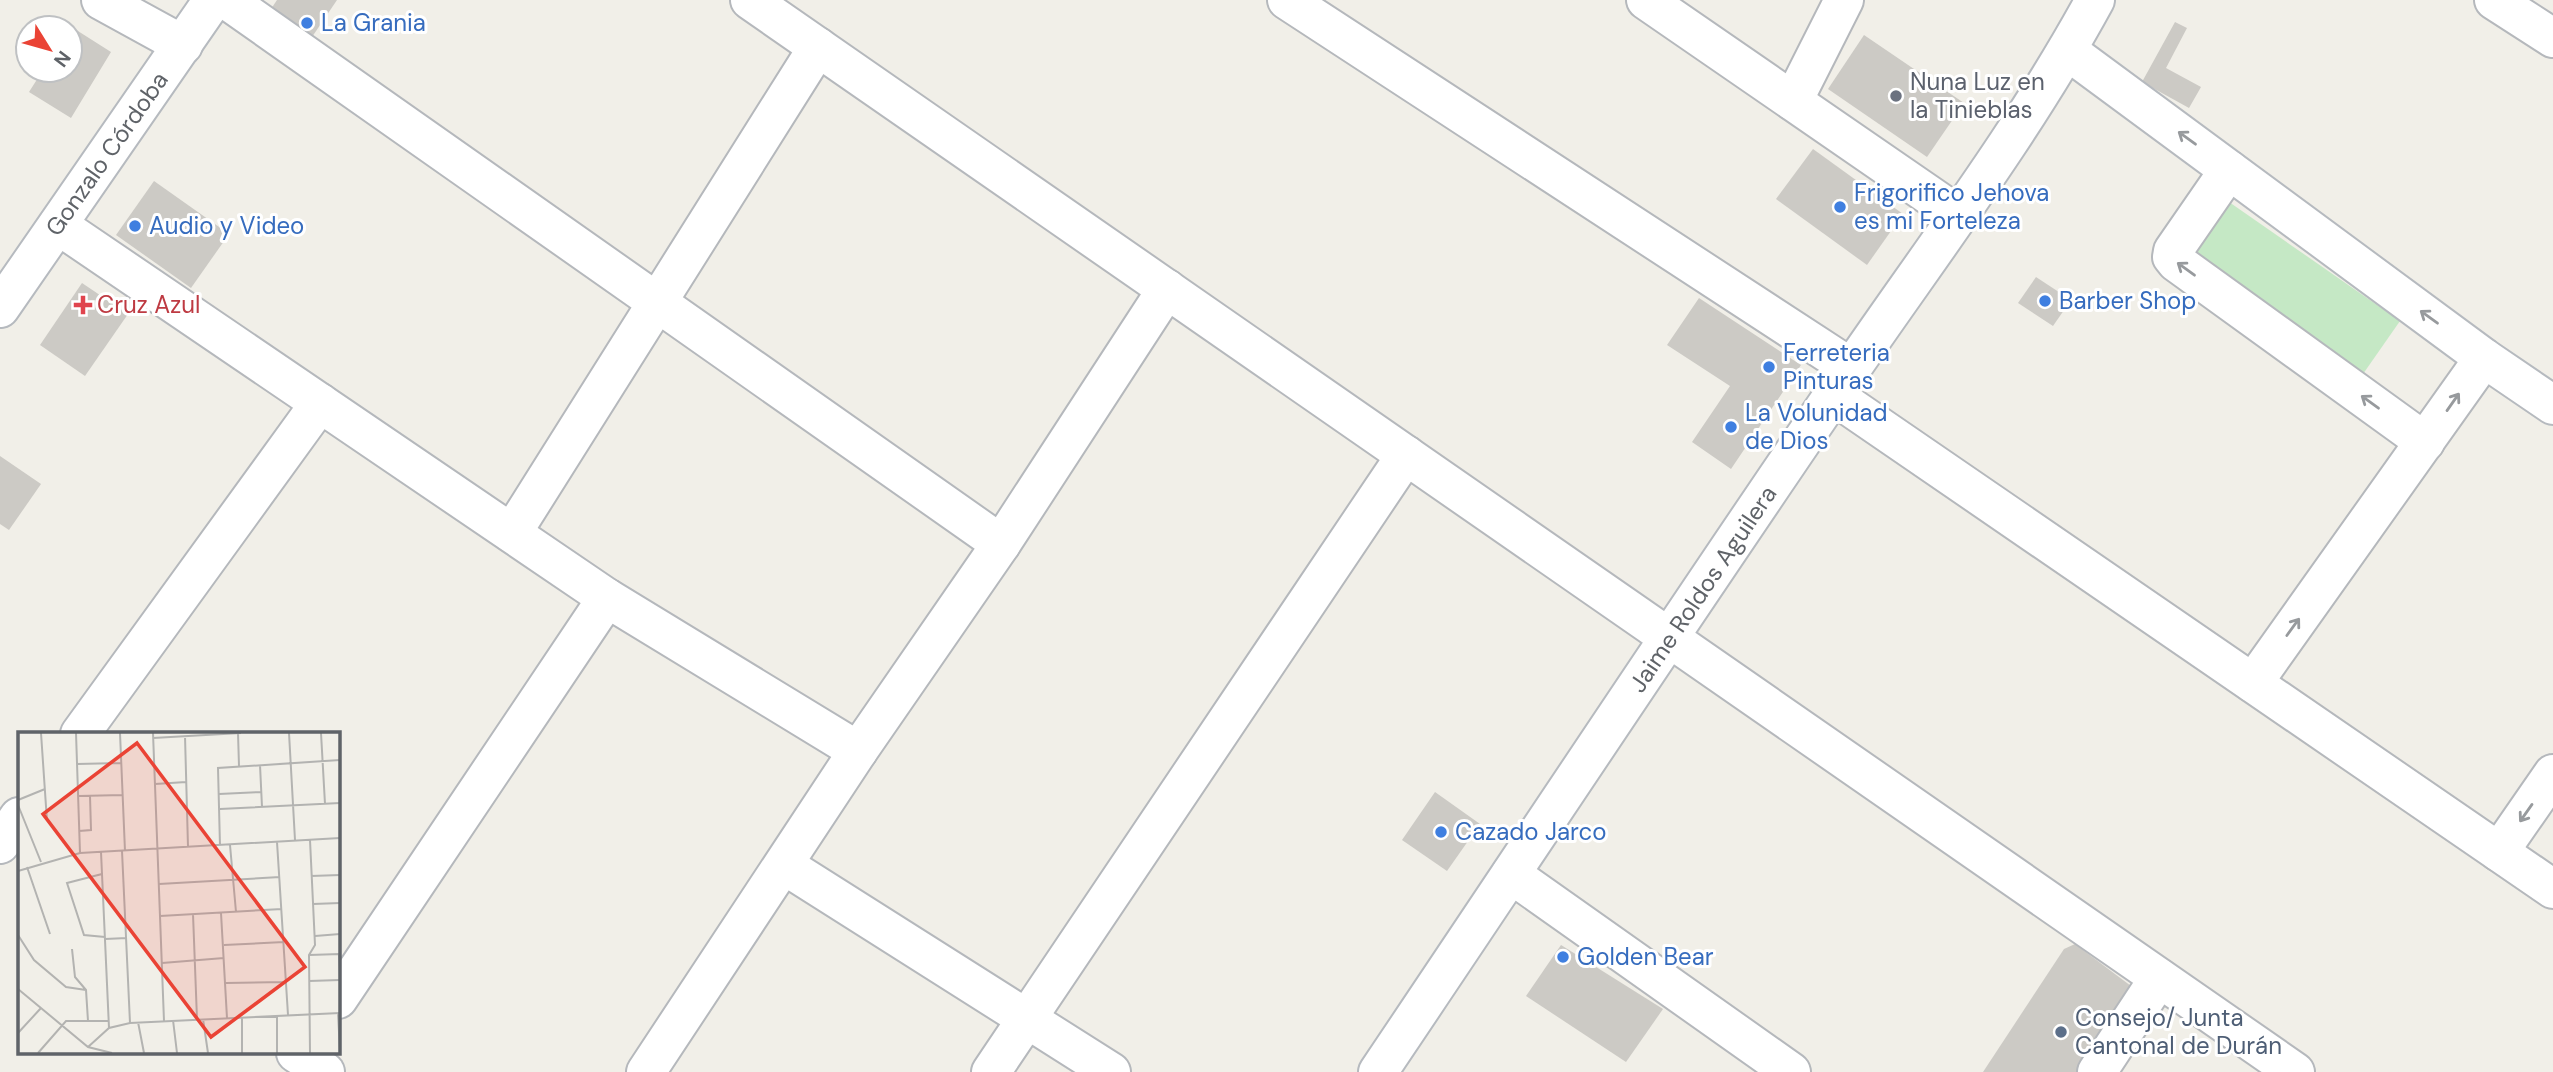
<svg xmlns="http://www.w3.org/2000/svg" width="2553" height="1072" viewBox="0 0 2553 1072" font-family="'DM Sans',sans-serif">
<rect width="100%" height="100%" fill="#f1efe8"/>
<path fill="#c5e8c5" d="M2219 195 2400 321 2363 374 2182 248Z"/>
<g fill="#cccac5">
<path d="M277 0H337L312 37 271 9Z"/>
<path d="M2175 22 2187 28 2166 68 2201 87 2189 108 2142 82Z"/>
<path d="M70 26 111 52 71 118 29 92 43 70H70Z"/>
<path d="M1864 35 1964 103 1927 157 1828 89Z"/>
<path d="M1813 149 1903 214 1867 265 1776 199Z"/>
<path d="M154 181 229 234 191 288 116 235Z"/>
<path d="M2036 277 2071 300 2053 326 2018 303Z"/>
<path d="M82 283 128 314 85 376 40 345Z"/>
<path d="M1699 298 1801 365 1731 469 1692 442 1730 386 1667 345Z"/>
<path d="M0 456 41 484 9 530 0 524Z"/>
<path d="M1435 792 1480 824 1447 871 1402 840Z"/>
<path d="M2075 944 2139 992 2087 1072H1983L2064 949Z"/>
<path d="M1561 945 1663 1009 1626 1062 1526 996Z"/>
</g>
<g fill="none" stroke-linecap="round" stroke-linejoin="round">
<defs>
<g id="street">
<path d="M101 0 183 45"/>
<path d="M227 0 1001 544"/>
<path d="M750 0 2295 1072"/>
<path d="M1287 0 1851 368"/>
<path d="M1646 0 1958 215"/>
<path d="M2494 0 2553 38"/>
<path d="M1793 101 1844 0"/>
<path d="M2229 170 2173 251 2172 257 2176 262 2425 442"/>
<path d="M58 225 607 598 858 751"/>
<path d="M1833 395 2553 889"/>
<path d="M512 533 818 47"/>
<path d="M2253 683 2484 358"/>
<path d="M80 734 320 403"/>
<path d="M0 844 19 817"/>
<path d="M2499 852 2553 774"/>
<path d="M784 865 1111 1072"/>
<path d="M1511 874 1791 1072"/>
<path d="M338 999 607 598"/>
<path d="M296 1053 325 1072"/>
<path d="M646 1072 858 751 1001 544 1167 289"/>
<path d="M991 1072 1406 455"/>
<path d="M2097 1072 2159 978"/>
</g>
<g id="secondary">
<path d="M2068 51 2484 358 2553 405"/>
<path d="M0 308 213 0"/>
<path d="M1378 1072C1530 846 1680 619 1834 394 1922 264 2020 138 2095 0"/>
</g>
</defs>
<use href="#street" stroke="#b5b8bc" stroke-width="42"/>
<use href="#secondary" stroke="#b6babf" stroke-width="42"/>
<use href="#street" stroke="#fff" stroke-width="38"/>
<use href="#secondary" stroke="#fff" stroke-width="38"/>
</g>
<defs><path id="oneway-shaft" d="M-6 0H5M1.5-3L5.5 0L1.5 3" fill="none" stroke-width="1.6" stroke-linecap="round" stroke-linejoin="round" transform="scale(1.75)"/></defs>
<g stroke="#979a9d">
<use href="#oneway-shaft" transform="translate(2187 138) rotate(-144)"/>
<use href="#oneway-shaft" transform="translate(2186 269) rotate(-144)"/>
<use href="#oneway-shaft" transform="translate(2429 317) rotate(-144)"/>
<use href="#oneway-shaft" transform="translate(2370 402) rotate(-144)"/>
<use href="#oneway-shaft" transform="translate(2453 402) rotate(-55)"/>
<use href="#oneway-shaft" transform="translate(2293 627) rotate(-54)"/>
<use href="#oneway-shaft" transform="translate(2526 813) rotate(125)"/>
</g>
<g fill="#3f7fe0" stroke="#fff" stroke-width="2.5">
<circle cx="307" cy="23" r="7"/>
<circle cx="1840" cy="207" r="7"/>
<circle cx="135" cy="226" r="7"/>
<circle cx="2045" cy="301" r="7"/>
<circle cx="1769" cy="367" r="7"/>
<circle cx="1731" cy="427" r="7"/>
<circle cx="1441" cy="832" r="7"/>
<circle cx="1563" cy="957" r="7"/>
</g>
<circle fill="#6b7280" stroke="#fff" stroke-width="2.5" cx="1896" cy="96" r="7"/>
<path fill="#e0444e" stroke="#fff" stroke-width="2.5" d="M79.5 294.5h7v7h7v7h-7v7h-7v-7h-7v-7h7z"/>
<circle fill="#5c6f8a" stroke="#fff" stroke-width="2.5" cx="2061" cy="1032" r="7"/>
<g text-anchor="middle" stroke-width="6" stroke-linejoin="round" paint-order="stroke">
<g font-size="24" fill="#366cbe" stroke="#fff" text-anchor="start">
<text x="321" y="31">La Grania</text>
<text x="1854" y="201">Frigorifico Jehova<tspan x="1854" dy="28">es mi Forteleza</tspan></text>
<text x="149" y="234">Audio y Video</text>
<text x="2059" y="309">Barber Shop</text>
<text x="1783" y="361">Ferreteria<tspan x="1783" dy="28">Pinturas</tspan></text>
<text x="1745" y="421">La Volunidad<tspan x="1745" dy="28">de Dios</tspan></text>
<text x="1455" y="840">Cazado Jarco</text>
<text x="1577" y="965">Golden Bear</text>
</g>
<g font-size="24" fill="#5b616d" stroke="#fff" text-anchor="start">
<text x="1910" y="90">Nuna Luz en<tspan x="1910" dy="28">la Tinieblas</tspan></text>
</g>
<g font-size="24" fill="#5f6368" stroke="#fff">
<text transform="translate(107 154) rotate(-55)" y="8">Gonzalo Córdoba</text>
<text transform="translate(1703 589) rotate(-56)" y="8">Jaime Roldos Aguilera</text>
</g>
<g font-size="24" fill="#be3a42" stroke="#fff" text-anchor="start">
<text x="97" y="313">Cruz Azul</text>
</g>
<g font-size="24" fill="#4e5e75" stroke="#fff" text-anchor="start">
<text x="2075" y="1026">Consejo/ Junta<tspan x="2075" dy="28">Cantonal de Durán</tspan></text>
</g>
</g>
<g transform="translate(18 732)">
<rect width="322" height="322" fill="#f1efe8"/>
<path fill="none" stroke="#b3b3b1" stroke-width="2" d="M23 1 29 89M58 1 62 121M102 1 107 119M135 1 146 289M220 1 221 34M271 1 277 108M303 1 307 72M167 4 170 115M135 6 223 1M59 32 103 31M242 33 244 75M137 52 168 50M201 62 243 60M61 64 105 63M0 68 27 57M0 73 23 130M202 77 322 71M61 99 73 98 72 64M292 108 297 213 291 223 292 321M259 110 270 283M212 113 218 180M202 114 200 36 322 28M104 119 112 291M83 120 91 296M9 135 32 202M0 139 62 121 322 106M84 142 49 151 66 203 87 205M293 144 322 143M141 152 262 145M295 172 322 171M203 181 209 286M175 182 179 287M142 184 264 177M0 203 16 228 48 255 68 258M297 204 322 202M87 207 109 206M206 213 266 210M54 217 57 245 68 258 70 289M321 222 322 247M291 223 322 222M144 231 206 226M291 249 322 248M208 251 268 250M0 257 70 315 94 321M320 281 322 319M259 284V321M224 285V321M185 287 190 321M155 288 159 321M120 290 126 321M0 301 23 276M70 315 91 296 112 291 322 281M20 321 48 289H90"/>
<path fill="#ea4335" fill-opacity="0.15" stroke="#ea4335" stroke-width="3.5" d="M119 11 287 235 193 305 25 82Z"/>
<rect width="322" height="322" fill="none" stroke="#5f6368" stroke-width="3.5"/>
</g>
<g transform="translate(49 49) rotate(127)"><circle r="33" fill="#ffffff" stroke="#bfc1c3" stroke-width="2"/>
<path d="M0-5L12 26L0 18L-12 26Z" fill="#ea4335"/>
<text y="-10" font-size="19" font-weight="bold" text-anchor="middle" fill="#5f6368">N</text>
</g>
</svg>
